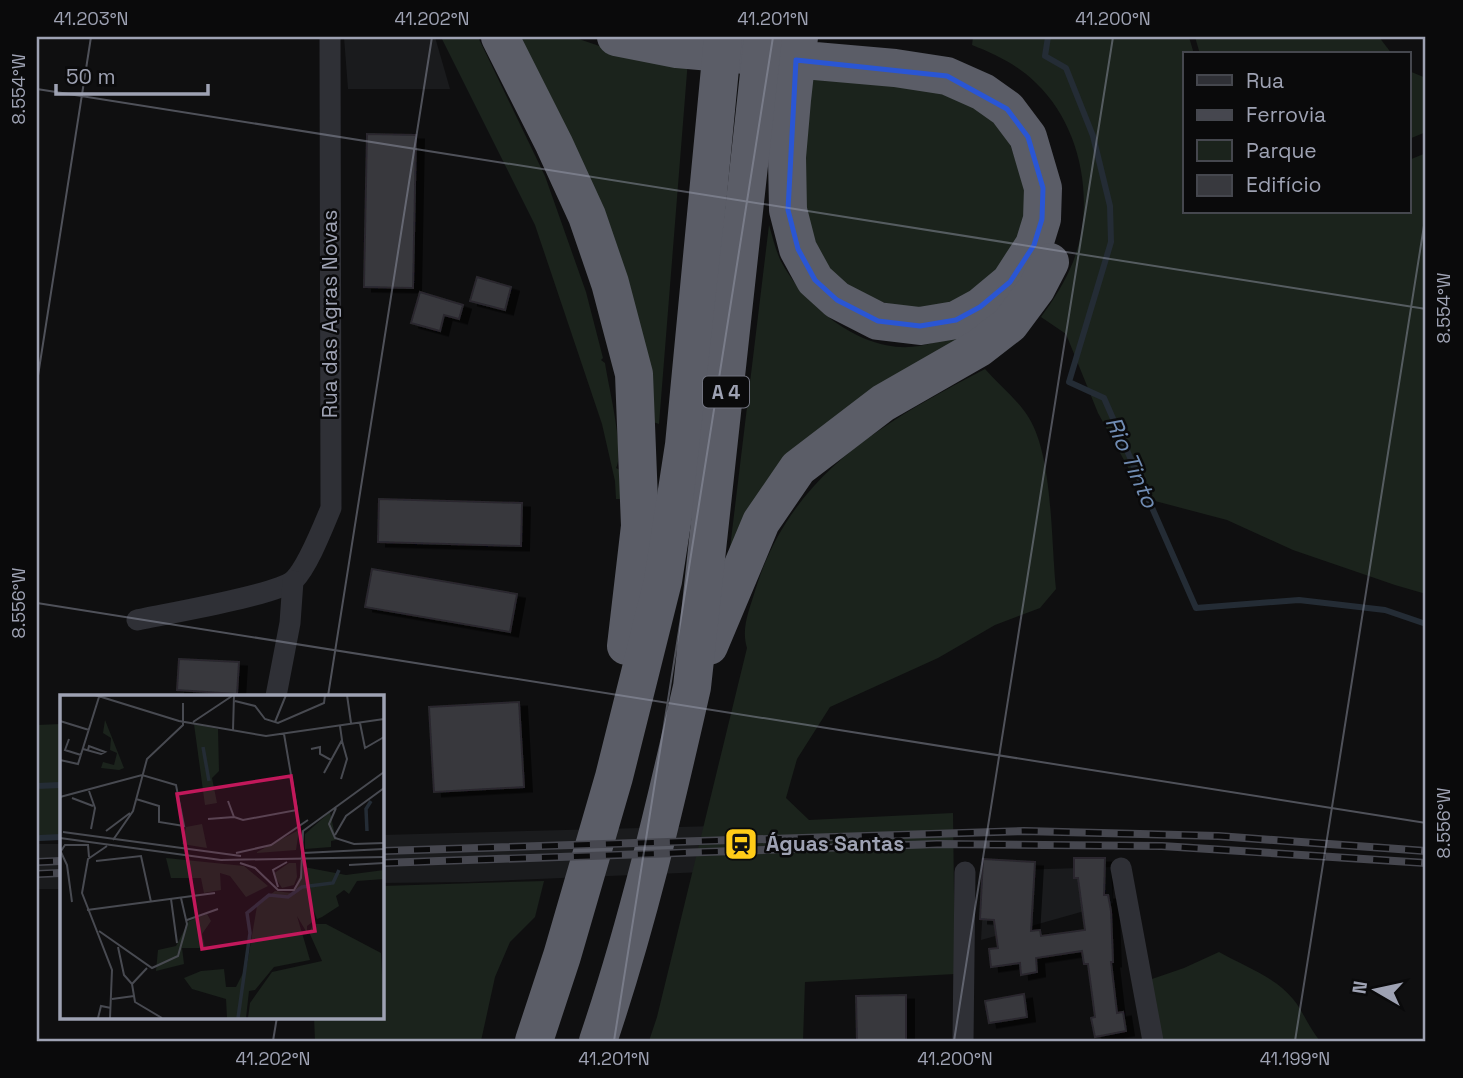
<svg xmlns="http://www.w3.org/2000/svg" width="1463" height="1078" viewBox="0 0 1463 1078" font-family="'Space Grotesk',sans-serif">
<defs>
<filter id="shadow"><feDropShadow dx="8" dy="4.5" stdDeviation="0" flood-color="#0009"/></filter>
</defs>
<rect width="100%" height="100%" fill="#0f0f10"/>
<g fill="#1a1b1d">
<path d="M344 37H435L450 89H348Z"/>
<path d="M937 820 938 862 469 882 382 883V835Z"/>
<rect x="37" y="844" width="24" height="45"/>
<path d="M1111 867 1113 903 981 940 985 871Z"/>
</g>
<g fill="#1b231c">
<path d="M441 37H478L545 176 586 292 603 358 601 360 605 363C608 384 625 453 616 468L620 470V499H616L615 481 602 424 535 225Z"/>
<path d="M512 37H573L614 51 688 60 659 424 653 422Z"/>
<path d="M973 37H1189L1194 54H1185V212H1409V160L1426 153V594L1395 585 1293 550 1227 520 1155 501 1130 471 1098 413 1066 334 1041 317C1054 299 1065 282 1073 262 1096 203 1082 127 1036 83 1018 65 995 54 972 45Z"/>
<path d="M1195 37H1379L1392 54H1200Z"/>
<path d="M1409 71 1426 78V132L1409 139Z"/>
<path d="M810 79 943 90 977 108 1006 133 1031 203 1021 243 994 279 958 306 920 313 845 291 820 260 799 191Z"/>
<path d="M769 225C773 238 776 253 783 265 808 309 865 355 919 346 949 341 976 327 1004 314L730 548Z"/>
<path d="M985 369C999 385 1018 400 1029 418 1053 457 1051 542 1056 589L1040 608 995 625 938 658 830 707 797 759 786 798 809 820 953 813 955 974 805 982 803 1041H649L657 1017 747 648C741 628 749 611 755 591 790 474 884 422 985 369Z"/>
<path d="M61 724V836H37V725Z"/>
<path d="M544 881 535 917 510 942 495 977 481 1041H315L314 1017H382V886Z"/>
<path d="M1219 952C1244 966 1275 977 1293 999 1303 1011 1309 1028 1320 1041H1151L1152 979 1184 968Z"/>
</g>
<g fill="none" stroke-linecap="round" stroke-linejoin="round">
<g stroke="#242c35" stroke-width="6">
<path d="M1048 37 1045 56 1066 68 1093 136 1110 206 1111 242 1069 382 1104 398 1196 608 1299 600 1385 610 1426 624"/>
<path d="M37 786 61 785"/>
<path d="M40 838 61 837"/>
</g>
</g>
<g fill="#38393e" stroke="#29282d" stroke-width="2" filter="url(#shadow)">
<path d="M367 134 416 135 413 288 364 287Z"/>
<path d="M477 277 511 287 505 310 470 301Z"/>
<path d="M420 292 463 305 459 319 444 315 440 331 411 323Z"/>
<path d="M379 499 522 503 521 546 378 542Z"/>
<path d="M372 569 517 594 510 632 365 607Z"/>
<path d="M179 659 239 662 237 694 177 690Z"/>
<path d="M519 702 524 787 434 792 429 707Z"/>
<path d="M1074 858H1105L1104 895H1108L1111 911 1113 962H1111L1117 1013 1123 1012 1126 1031 1095 1037 1091 1018 1095 1017 1088 964H1084L1082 951 1036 958 1037 972 1021 975 1020 963 991 967 989 949 998 948 994 920 980 919 983 859 1035 862 1031 931 1040 930 1041 936 1085 930 1078 878H1074Z"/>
<path d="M1024 994 1027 1017 989 1023 985 1001Z"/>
<path d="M906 995V1041H857L856 996Z"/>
</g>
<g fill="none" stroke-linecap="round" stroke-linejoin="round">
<g stroke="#2f3036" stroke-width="21">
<path d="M137 620C164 614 278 595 294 580 308 566 323 527 331 508L330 37"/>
<path d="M276 696 290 623 293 581"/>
<path d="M1121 868 1153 1041"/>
<path d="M963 1041 965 872"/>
</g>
<g stroke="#5b5d67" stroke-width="38">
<path d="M500 37 554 144 587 216 610 283 634 374 640 526 626 646"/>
<path d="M616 37 677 49 895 68 947 76 983 92 1007 109 1028 137 1043 188 1042 219 1034 245 1010 282 980 307 956 320 920 326 878 321 837 300 815 280 798 249 788 210 787 157 792 100 799 37"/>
<path d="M709 646 761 522 798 468 883 403 979 348 1010 324 1036 289 1050 262"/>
<path d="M534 1041 562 956 614 777 663 581 684 445 723 37"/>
<path d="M598 1041C637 926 665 806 692 687L763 37"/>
</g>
<defs>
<g id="rail">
<path d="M382 851 1024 831 1218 836 1426 851"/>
<path d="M37 862 61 861"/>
<path d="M382 863 937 844 1162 846 1426 863"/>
<path d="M37 874 61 873"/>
</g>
</defs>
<use href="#rail" stroke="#46474f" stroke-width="8"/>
<use href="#rail" stroke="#0a0a0b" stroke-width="5" stroke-dasharray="16" stroke-linecap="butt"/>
</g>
<path fill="none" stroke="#2a56d4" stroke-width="5" stroke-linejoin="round" d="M796 60 947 76 1007 109 1028 137 1043 188 1042 219 1034 245 1010 282 980 307 956 320 920 326 878 321 837 300 815 280 798 249 788 210Z"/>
<path fill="none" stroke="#9ea2b3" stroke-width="2" stroke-opacity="0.45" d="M37 89 1426 309M37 382 91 37M37 603 1426 823M328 696 432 37M273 1041 277 1017M614 1041 773 37M954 1041 1113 37M1295 1041 1426 213"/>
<defs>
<symbol id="station-square" viewBox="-11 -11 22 22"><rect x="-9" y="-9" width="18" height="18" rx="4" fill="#ffcc18" stroke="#0a0a0b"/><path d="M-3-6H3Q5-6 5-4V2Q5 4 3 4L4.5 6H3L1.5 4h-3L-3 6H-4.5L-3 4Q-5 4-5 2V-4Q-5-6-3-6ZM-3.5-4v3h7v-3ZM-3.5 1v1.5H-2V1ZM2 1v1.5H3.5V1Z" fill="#111"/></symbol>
</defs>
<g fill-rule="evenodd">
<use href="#station-square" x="722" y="825" width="38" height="38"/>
</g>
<g text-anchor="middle" stroke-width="5" stroke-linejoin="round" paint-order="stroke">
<rect fill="#0a0a0b" stroke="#727481" stroke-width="2" x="703" y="376.5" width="46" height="31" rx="5"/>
<g font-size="19" font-weight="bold" fill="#9ea2b3">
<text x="726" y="399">A 4</text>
</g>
<g font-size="21" fill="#9ea2b3" stroke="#0a0a0b">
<text transform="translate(330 314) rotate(-90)" y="7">Rua das Agras Novas</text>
</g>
<g font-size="21" font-weight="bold" fill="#9ea2b3" stroke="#0a0a0b" text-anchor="start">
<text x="766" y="851">Águas Santas</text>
</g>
<g font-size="23" font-style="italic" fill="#708cb3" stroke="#0a0a0b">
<text transform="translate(1132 462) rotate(66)" y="8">Rio Tinto</text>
</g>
</g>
<g transform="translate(60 695)">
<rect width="324" height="324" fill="#0f0f10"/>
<path d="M45 25 64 73 59 75 41 73 43 67 54 70 57 58 50 55 51 43 43 38ZM134 29 158 34 159 76 152 83 157 108 145 110ZM270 117 276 145 271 146V152L245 154V139ZM142 129 147 153 122 149 126 132ZM239 135 236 155 197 158V157ZM106 163 184 171 208 191 186 202 170 181 160 178 161 195 144 198 141 183H111ZM229 168H236L237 182 234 190 222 193 213 179ZM244 172 286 180 324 175V184L297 186 289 199 284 195 276 201 279 211 262 222 257 224 251 209 255 225 247 231V238L237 221 250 265 214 272 195 295 189 296 186 323H167L166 304 132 294 124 283 141 276 164 274 166 292H176L187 270 197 211 215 196 232 198ZM147 219 151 226 142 239 145 253H122L124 269 96 276 98 255 116 251 129 226ZM254 229H266L321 258 324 323H188L190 308 212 277 262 266 249 237Z" fill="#1b231c"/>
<path fill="none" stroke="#242c35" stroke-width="3.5" d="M143 52 149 86M307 136 306 114 311 106M178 323 190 238 187 218 209 200 228 202 242 192 273 188 279 175"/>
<path fill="none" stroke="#484a51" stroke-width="2" d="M35 0 119 26 206 41 324 24M287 0 291 28M175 6 195 11 205 24 218 28 264 8 265 0M0 26 29 35M133 27 172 1M215 27 226 0M300 28 305 53 324 42M173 35 174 0M9 44 5 55 21 60M23 54 41 59 45 57 29 51 28 55M251 54 260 52V59L271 65M0 65 18 69 39 2M264 78 282 45 280 31M281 84 287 64 282 46M29 96 35 113 31 134M0 102 82 80 116 90 124 131 99 127V111L76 104M12 103 33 111M168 106 174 122 183 125 237 115 224 39M276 113 269 129 275 143 294 149 324 148M148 124 174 122M46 136 70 118M3 137 181 161M275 140 286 121 324 93M0 143 161 165 324 162M53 145 73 116 87 64 123 30V8M47 151 28 164 22 198 52 275 50 323M0 155 7 170 12 207M1 156 5 150H28L29 162M176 158 211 150 248 125M243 158 324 154M36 166 81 161 91 207M180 168 195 173 218 195H234L241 183 243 136 324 77M289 170 324 168M218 192 213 175 227 167M111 204 117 248M27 215 155 198M127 225 158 214M39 236 92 273 118 261 127 229 121 203M58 252 64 280 72 289M72 289 75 307 102 323M72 289 87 273M52 304 74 301M38 323 41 311 51 313"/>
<path fill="#c2185b" fill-opacity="0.15" stroke="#c2185b" stroke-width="3.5" d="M231 81 255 236 142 254 117 99Z"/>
<rect width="324" height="324" fill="none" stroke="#9ea2b3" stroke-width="3.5"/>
</g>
<rect width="1463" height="1078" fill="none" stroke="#0a0a0b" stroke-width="77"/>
<rect x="1183" y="52" width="228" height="161" fill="#0a0a0b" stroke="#45474e" stroke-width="2"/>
<rect x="1197" y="75" width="35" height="10" fill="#2f3036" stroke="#45474e" stroke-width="2"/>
<text x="1246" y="88" font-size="21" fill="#9ea2b3">Rua</text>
<rect x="1197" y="110" width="35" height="10" fill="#46474f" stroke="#45474e" stroke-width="2"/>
<text x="1246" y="122" font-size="21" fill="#9ea2b3">Ferrovia</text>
<rect x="1197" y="140" width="35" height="21" fill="#1b231c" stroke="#45474e" stroke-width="2"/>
<text x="1246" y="158" font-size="21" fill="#9ea2b3">Parque</text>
<rect x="1197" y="175" width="35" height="21" fill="#38393e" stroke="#45474e" stroke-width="2"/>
<text x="1246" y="192" font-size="21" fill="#9ea2b3">Edifício</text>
<g transform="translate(1376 990) rotate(279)" stroke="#0a0a0b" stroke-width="5" paint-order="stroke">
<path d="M0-5L12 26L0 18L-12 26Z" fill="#9ea2b3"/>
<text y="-10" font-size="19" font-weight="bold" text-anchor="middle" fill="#9ea2b3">N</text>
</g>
<path d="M56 84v10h152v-10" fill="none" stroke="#9ea2b3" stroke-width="3.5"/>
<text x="66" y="84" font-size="21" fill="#9ea2b3" stroke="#0a0a0b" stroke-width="5" paint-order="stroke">50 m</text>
<rect x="38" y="38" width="1386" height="1002" fill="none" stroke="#9ea2b3" stroke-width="2.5"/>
<g font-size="18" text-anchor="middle" fill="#9ea2b3">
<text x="91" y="25">41.203°N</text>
<text x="432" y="25">41.202°N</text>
<text x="773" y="25">41.201°N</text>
<text x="1113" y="25">41.200°N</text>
<text transform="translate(19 89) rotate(-90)" y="6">8.554°W</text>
<text transform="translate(1444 308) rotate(-90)" y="6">8.554°W</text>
<text transform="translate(19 603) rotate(-90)" y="6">8.556°W</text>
<text transform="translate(1444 823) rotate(-90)" y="6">8.556°W</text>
<text x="273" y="1065">41.202°N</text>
<text x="614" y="1065">41.201°N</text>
<text x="955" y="1065">41.200°N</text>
<text x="1295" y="1065">41.199°N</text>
</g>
</svg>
